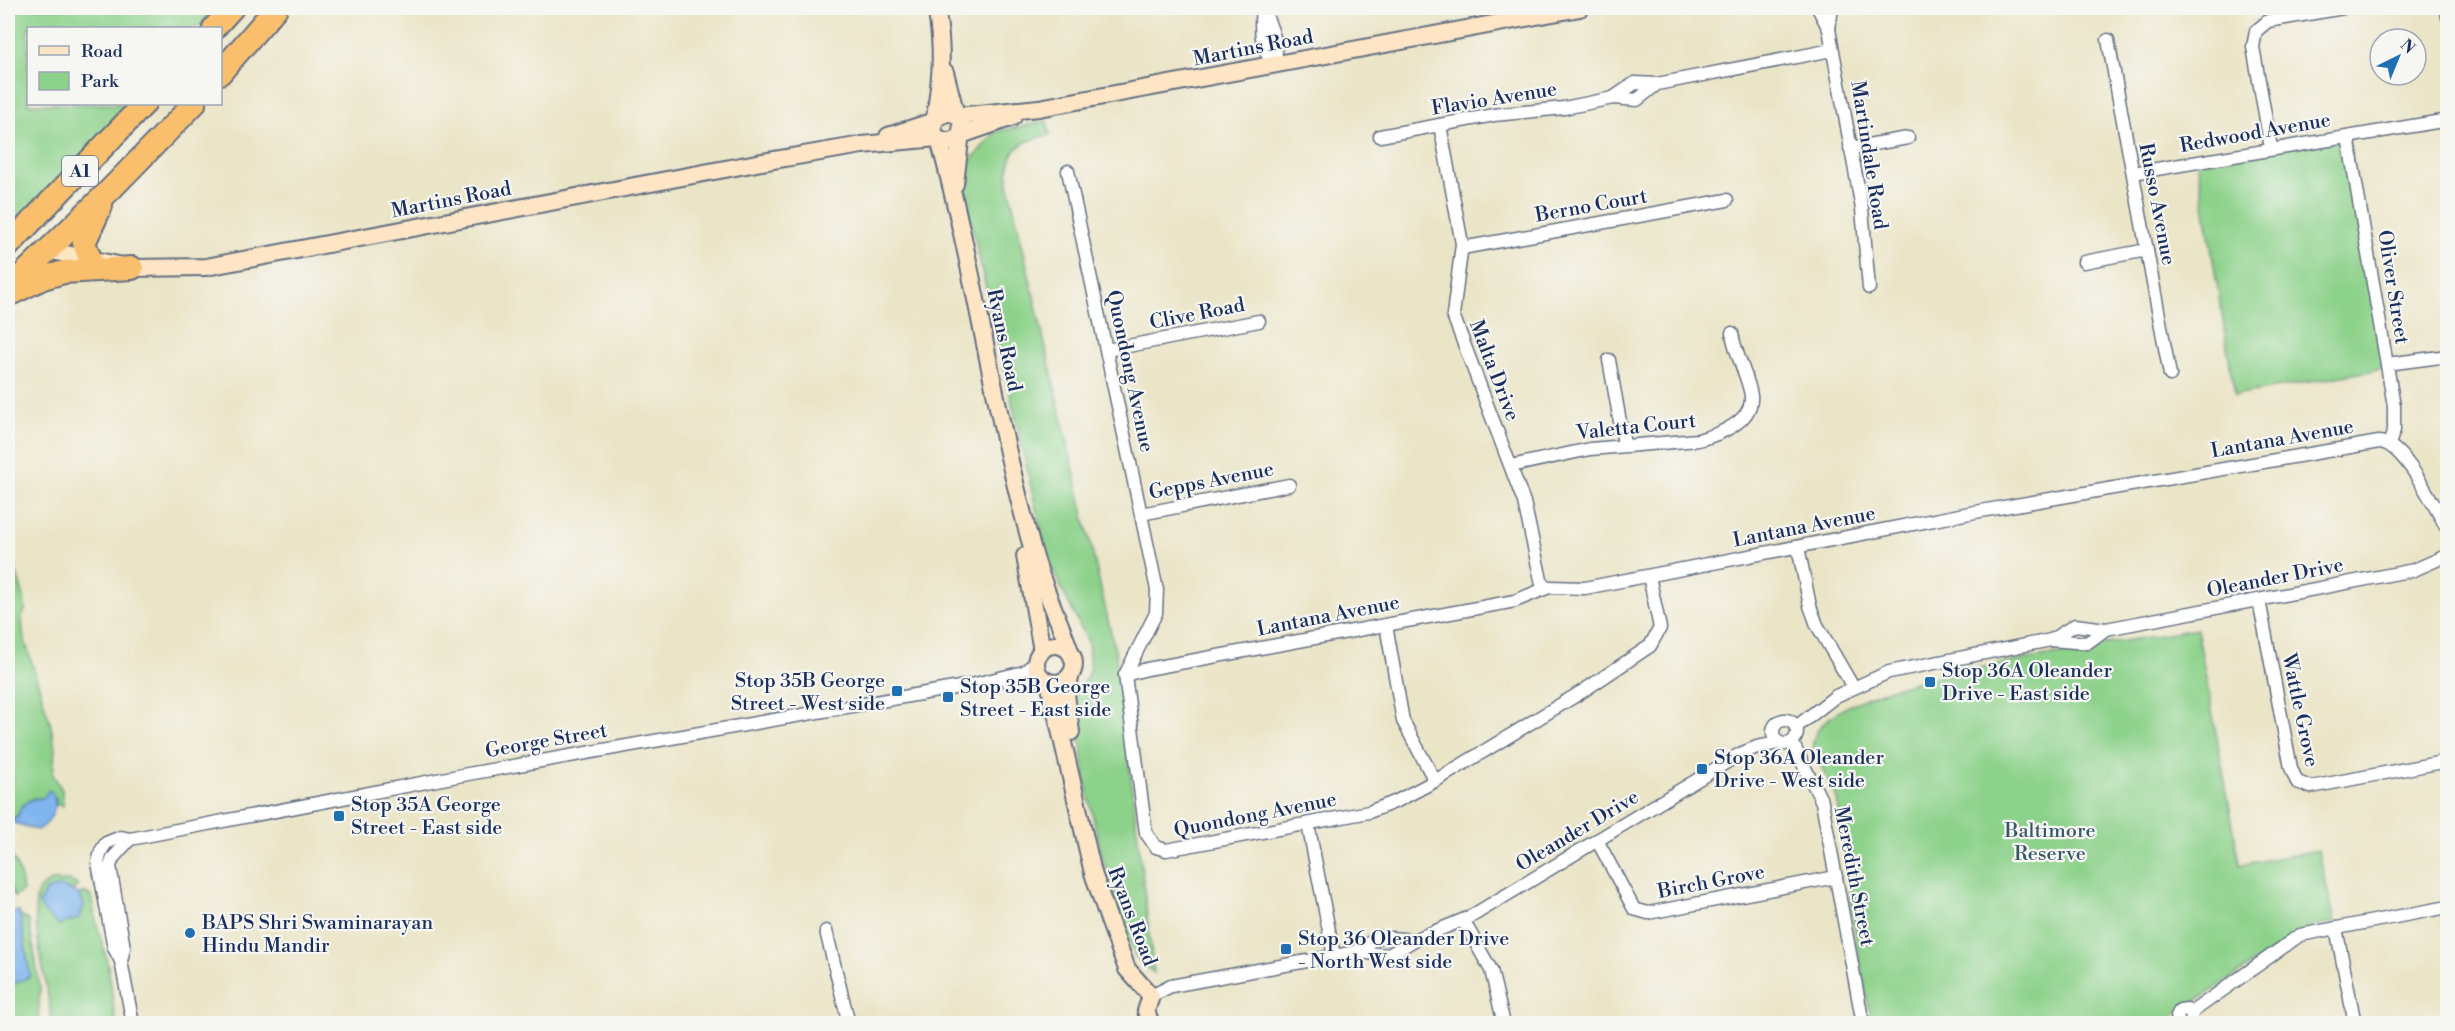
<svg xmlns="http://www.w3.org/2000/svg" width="2455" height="1031" viewBox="0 0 2455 1031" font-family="'Libre Bodoni',serif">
<rect width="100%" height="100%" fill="#f6f6f2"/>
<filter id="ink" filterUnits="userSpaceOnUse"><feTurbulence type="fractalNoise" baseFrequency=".0167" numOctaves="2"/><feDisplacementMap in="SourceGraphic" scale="12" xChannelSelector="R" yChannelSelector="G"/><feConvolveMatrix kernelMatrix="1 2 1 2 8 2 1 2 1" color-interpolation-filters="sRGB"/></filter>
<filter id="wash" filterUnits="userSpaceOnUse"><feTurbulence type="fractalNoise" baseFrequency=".008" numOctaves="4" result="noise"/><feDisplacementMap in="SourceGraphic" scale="24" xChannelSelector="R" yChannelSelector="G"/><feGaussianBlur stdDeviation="1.35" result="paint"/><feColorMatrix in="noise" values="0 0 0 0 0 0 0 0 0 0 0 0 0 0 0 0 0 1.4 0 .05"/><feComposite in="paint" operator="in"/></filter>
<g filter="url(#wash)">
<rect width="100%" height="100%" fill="#ebe5c7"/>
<g fill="#8dd28b" stroke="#548074" stroke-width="1.5">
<path d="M8 8H216L198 28H28V104H136L8 246Z"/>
<path d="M1047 121 1050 135C1018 141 1007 149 1008 183L1116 655 1154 973 1135 956 1121 920 1102 856 1087 790 1075 697 1090 670 1088 642 1048 561 964 191V169L995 132Z"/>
<path d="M2348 137 2388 368 2235 395 2197 161Z"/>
<path d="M8 545 24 597 25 610 22 617 23 634 51 726 55 748 53 775 62 790 63 806 56 805V798L46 795 43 798H33L18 816 8 819V783L12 785 13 777 8 763Z"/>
<path d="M2197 629 2240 865 2318 850 2335 922 2311 927 2168 1019 2145 1024 1872 1023 1857 948 1837 798 1812 749C1813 743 1814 736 1817 731 1849 683 2008 663 2065 653L2085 656 2100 645Z"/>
<path d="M8 851C17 863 22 876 23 891L14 897 8 881Z"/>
<path d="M52 881H70L78 885 74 890 71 888 44 893 40 903 64 923 75 920 82 899 79 894 84 892 92 897C93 919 103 940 107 962 112 982 112 1003 116 1023H52C50 996 28 913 38 892 40 886 47 884 52 881Z"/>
<path d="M20 915 29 921 40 988 38 1023H8V983L14 984 30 976Z"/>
</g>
<g fill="#80b5ee" stroke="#4e72a6" stroke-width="1.5">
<path d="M49 790C62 801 51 825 37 830L8 821 18 816C21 803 30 798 43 798Z"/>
<path d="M60 886 79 894 84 905 79 918 59 925 44 912 39 903 47 890Z"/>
<path d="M19 911 30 976 14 984 8 983V913Z"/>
</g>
</g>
<g filter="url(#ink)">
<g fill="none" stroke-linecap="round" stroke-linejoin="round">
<defs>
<g id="street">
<path d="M1262 8C1260 28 1260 48 1274 65"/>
<path d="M1818 8 1829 29 1862 209 1869 288"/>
<path d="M2446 8 2448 17"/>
<path d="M1263 9C1271 27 1280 45 1274 65"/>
<path d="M1829 29 1832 8"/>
<path d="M2108 40 2170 375"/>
<path d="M1613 98 1635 83 1657 84 1832 50"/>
<path d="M1440 125 1462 244 1453 315 1524 502 1543 589"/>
<path d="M1380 136 1494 115 1564 108 1613 98 1637 100 1657 84"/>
<path d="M2348 137 2394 406V430L2389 444"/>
<path d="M1850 148 1908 138"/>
<path d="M2271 148 2253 47 2256 31 2268 21 2343 8"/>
<path d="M1068 171 1157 590 1156 613 1125 675 1146 833 1156 847 1166 850 1369 812 1397 801 1435 781 1583 691 1650 646 1660 628 1649 576"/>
<path d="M2133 173 2448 120"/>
<path d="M1462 248 1727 200"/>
<path d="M2084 262 2147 250"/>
<path d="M1107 350 1259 321"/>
<path d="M1609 360 1624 444"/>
<path d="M2387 364 2448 356"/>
<path d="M1511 466 1590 449 1698 440C1718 435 1753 422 1751 396 1749 378 1735 355 1732 333"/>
<path d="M1141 514 1289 485"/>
<path d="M1798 547 1810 606 1817 625 1853 687"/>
<path d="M2259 600 2291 768 2297 782 2311 787 2448 761"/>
<path d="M1386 625 1403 721 1435 781"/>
<path d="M2051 640 2075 625 2106 629 2414 570 2448 555"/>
<path d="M1125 675 1147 669 1515 601 1549 587 1585 588 1975 512 2379 442C2405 443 2435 509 2448 530"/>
<path d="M1008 682 1043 679"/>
<circle cx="1785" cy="732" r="12"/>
<path d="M1796 727 1836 696 1889 672 2051 640 2087 643 2106 629"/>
<path d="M1792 742 1822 802 1863 1024"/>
<path d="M1308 824 1334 956"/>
<path d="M1597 840 1634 909 1648 913 1836 877"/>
<path d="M1463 920 1491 970 1504 1024"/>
<path d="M2336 928 2355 1024"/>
<path d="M826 931 849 1024"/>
<path d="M1356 952 1378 937 1414 940"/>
<path d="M121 961 124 948 110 866 113 858 130 839"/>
<path d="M1151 996 1171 986 1356 952 1389 955 1414 940 1470 917 1740 754 1757 747 1779 743"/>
<path d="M2192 1012 2300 935 2448 907"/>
<path d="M133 1024 121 961 114 948 98 863 101 851 106 843 121 837 130 839 468 774 971 685 1024 672 1036 662"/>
<path d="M2179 1024 2177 1016 2180 1010 2187 1009 2192 1012"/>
<path d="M2191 1024 2192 1012"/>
</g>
<g id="secondary">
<path d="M945 72 956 115"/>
<path d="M958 116 1039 108 1580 8"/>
<path d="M935 118C941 76 944 50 936 8"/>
<path d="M961 135 1013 117"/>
<path d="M888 136 934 121"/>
<path d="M939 139C976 275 994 415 1033 551 1043 588 1060 621 1072 657"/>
<path d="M955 184 962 123 958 116 950 112 937 117 932 128 937 138 948 142 960 137"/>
<path d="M47 250 132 268 206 267 762 162 862 145 937 138"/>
<path d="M1025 556 1042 651"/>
<circle cx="1055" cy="664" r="19"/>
<path d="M1049 682 1093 873 1109 920 1127 969 1151 996 1146 1011 1151 1024"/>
<path d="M1071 732 1066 694 1071 674"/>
</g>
<g id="highway">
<path d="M214 28 232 8"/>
<path d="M220 73 276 8"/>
<path d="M8 246 144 104"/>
<path d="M91 261 84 243 101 206"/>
<path d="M8 289 108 192 194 104"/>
<path d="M12 293 43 278 64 272 132 268"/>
</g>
</defs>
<use href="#street" stroke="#646f83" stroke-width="15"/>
<use href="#secondary" stroke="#646f83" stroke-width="20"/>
<use href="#highway" stroke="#646f83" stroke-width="26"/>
<use href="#street" stroke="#fff" stroke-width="12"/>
<use href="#secondary" stroke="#fde5c5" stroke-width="16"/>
<use href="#highway" stroke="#f9bf6d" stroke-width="22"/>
</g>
</g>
<g fill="#1f6fb2" stroke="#f6f6f2" stroke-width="2">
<rect x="1924" y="676" width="12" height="12" rx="3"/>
<rect x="891" y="685" width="12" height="12" rx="3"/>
<rect x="942" y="691" width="12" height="12" rx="3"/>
<rect x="1696" y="763" width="12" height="12" rx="3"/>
<rect x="333" y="810" width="12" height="12" rx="3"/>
<circle cx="190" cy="933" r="6"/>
<rect x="1280" y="943" width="12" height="12" rx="3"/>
</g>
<g text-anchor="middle" stroke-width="4.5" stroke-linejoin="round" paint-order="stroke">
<rect fill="#f6f6f2" stroke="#5d6b8a" stroke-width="1.5" x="62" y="156" width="36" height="30" rx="4.5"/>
<g font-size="18" font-weight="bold" fill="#1b2f5e">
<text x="80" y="177">A1</text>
</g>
<g font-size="20" fill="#1b2f5e" stroke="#f6f6f2">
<text transform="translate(1253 47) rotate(-11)" y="7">Martins Road</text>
<text transform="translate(1494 98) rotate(-9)" y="7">Flavio Avenue</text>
<text transform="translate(2255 132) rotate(-10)" y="7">Redwood Avenue</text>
<text transform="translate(1870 155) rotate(81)" y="7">Martindale Road</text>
<text transform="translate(451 199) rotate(-11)" y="7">Martins Road</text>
<text transform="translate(2158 204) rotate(79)" y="7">Russo Avenue</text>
<text transform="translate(1591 205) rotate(-10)" y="7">Berno Court</text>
<text transform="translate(2394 287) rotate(81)" y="7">Oliver Street</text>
<text transform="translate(1197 313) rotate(-11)" y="7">Clive Road</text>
<text transform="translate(1005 340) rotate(78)" y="7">Ryans Road</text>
<text transform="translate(1495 370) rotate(69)" y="7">Malta Drive</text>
<text transform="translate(1131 371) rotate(78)" y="7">Quondong Avenue</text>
<text transform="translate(1636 426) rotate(-6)" y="7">Valetta Court</text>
<text transform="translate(2282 438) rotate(-10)" y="7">Lantana Avenue</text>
<text transform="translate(1211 480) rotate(-11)" y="7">Gepps Avenue</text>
<text transform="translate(1804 526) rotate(-11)" y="7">Lantana Avenue</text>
<text transform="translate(2275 577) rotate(-11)" y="7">Oleander Drive</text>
<text transform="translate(1328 615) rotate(-11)" y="7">Lantana Avenue</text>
<text transform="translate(2301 710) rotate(78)" y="7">Wattle Grove</text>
<text transform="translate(546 740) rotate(-10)" y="7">George Street</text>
<text transform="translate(1255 814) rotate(-11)" y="7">Quondong Avenue</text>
<text transform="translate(1577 830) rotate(-31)" y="7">Oleander Drive</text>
<text transform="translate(1855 876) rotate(79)" y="7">Meredith Street</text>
<text transform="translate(1711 881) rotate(-11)" y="7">Birch Grove</text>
<text transform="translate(1133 916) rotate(69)" y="7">Ryans Road</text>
</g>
<g font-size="20" fill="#1b2f5e" stroke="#f6f6f2" text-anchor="start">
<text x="1942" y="677">Stop 36A Oleander<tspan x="1942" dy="23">Drive - East side</tspan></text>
<text x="885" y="687" text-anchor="end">Stop 35B George<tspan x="885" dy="23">Street - West side</tspan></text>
<text x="960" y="693">Stop 35B George<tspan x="960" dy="23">Street - East side</tspan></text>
<text x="1714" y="764">Stop 36A Oleander<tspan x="1714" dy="23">Drive - West side</tspan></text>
<text x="351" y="811">Stop 35A George<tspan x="351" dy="23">Street - East side</tspan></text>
<text x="202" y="929">BAPS Shri Swaminarayan<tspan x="202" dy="23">Hindu Mandir</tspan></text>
<text x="1298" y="945">Stop 36 Oleander Drive<tspan x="1298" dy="23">- North West side</tspan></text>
</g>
<g font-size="20" fill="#385869" stroke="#f6f6f2">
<text x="2050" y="837">Baltimore<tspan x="2050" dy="23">Reserve</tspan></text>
</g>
</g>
<rect width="2455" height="1031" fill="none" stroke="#f6f6f2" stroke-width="30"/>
<rect x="27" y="27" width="195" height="78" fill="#f6f6f2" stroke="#9ea6b7" stroke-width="1.5"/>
<rect x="39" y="46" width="30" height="9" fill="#fde5c5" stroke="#9ea6b7" stroke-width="1.5"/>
<text x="81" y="57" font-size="18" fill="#1b2f5e">Road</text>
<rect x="39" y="72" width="30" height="18" fill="#8dd28b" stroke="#9ea6b7" stroke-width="1.5"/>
<text x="81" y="87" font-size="18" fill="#1b2f5e">Park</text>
<g transform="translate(2398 57) rotate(43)"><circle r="28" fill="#f6f6f2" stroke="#9ea6b7" stroke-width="1.5"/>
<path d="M0-4.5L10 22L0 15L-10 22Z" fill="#1f6fb2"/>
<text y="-9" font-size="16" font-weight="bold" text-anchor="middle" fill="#1b2f5e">N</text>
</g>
</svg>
